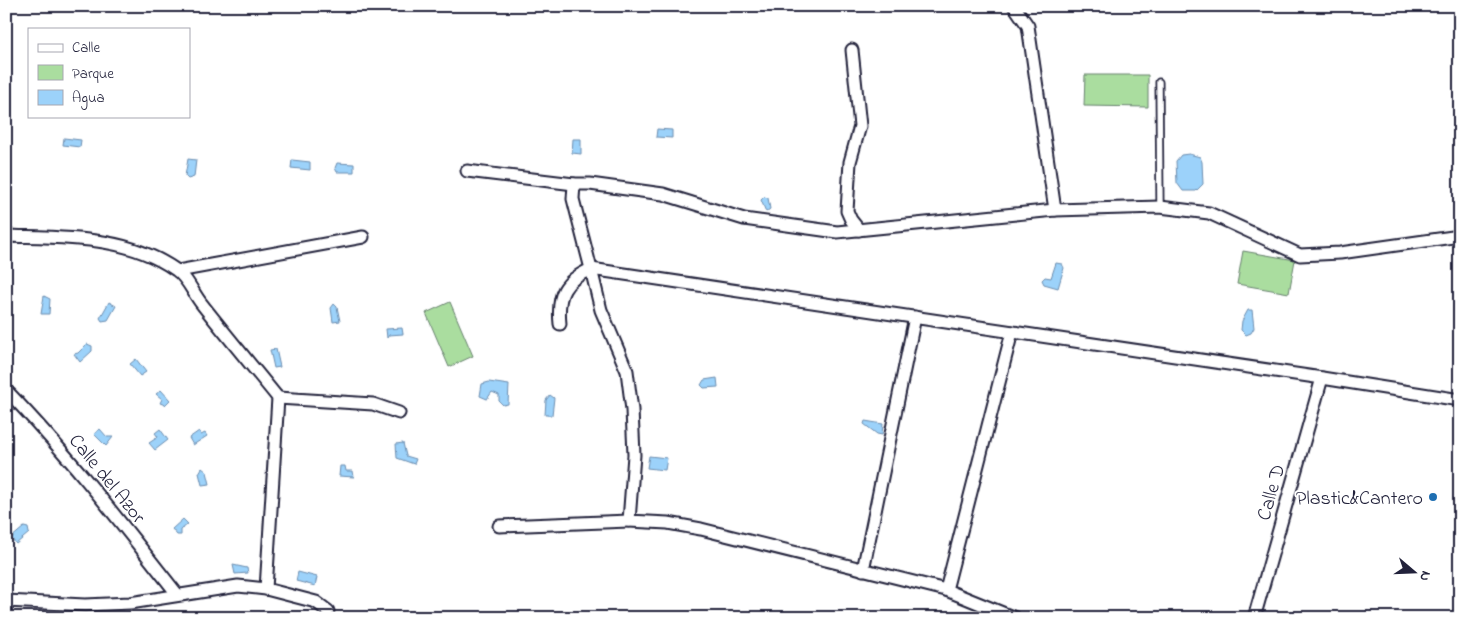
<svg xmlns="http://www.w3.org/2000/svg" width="1466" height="624" viewBox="0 0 1466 624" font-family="'Indie Flower',sans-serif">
<rect width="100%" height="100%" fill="#fff"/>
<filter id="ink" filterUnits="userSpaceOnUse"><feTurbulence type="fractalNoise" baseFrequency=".02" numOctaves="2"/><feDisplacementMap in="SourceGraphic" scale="10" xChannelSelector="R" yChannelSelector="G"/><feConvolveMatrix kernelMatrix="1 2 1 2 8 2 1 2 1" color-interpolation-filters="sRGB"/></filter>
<g filter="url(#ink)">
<g fill="#aadd9f" stroke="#66806d">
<path d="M1085 75H1148V107L1084 106Z"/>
<path d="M1243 251 1295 260 1289 293 1237 284Z"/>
<path d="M450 302 473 356 449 367 426 313Z"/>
</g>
<g fill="#9cd2fa" stroke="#6b8cae">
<path d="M657 129 672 130V138L656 137Z"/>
<path d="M64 138 81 140 80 147 63 145Z"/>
<path d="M573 139H581V154L572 153Z"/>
<path d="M1189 154 1200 157 1202 162 1203 184 1196 191H1183L1177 183 1176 161 1181 155Z"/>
<path d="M188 159 196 160 194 177 188 179 185 176Z"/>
<path d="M292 160 310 162V170L291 168Z"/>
<path d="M337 163 354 164V172H337L335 168Z"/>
<path d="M764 197 768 198 770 209 766 212 761 200Z"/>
<path d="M1056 263 1062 264 1064 268 1058 288 1044 284 1042 280 1045 277 1051 278Z"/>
<path d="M44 296 50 299 49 314H41Z"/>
<path d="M109 302 116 306 108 320 102 321 100 318Z"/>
<path d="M334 304 337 307 340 321 333 322 331 308Z"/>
<path d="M1248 310H1252L1254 328 1251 333 1246 335 1241 330 1242 321Z"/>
<path d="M402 328 403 334 389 335 387 338 386 329Z"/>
<path d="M87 344 92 346V351L80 362 74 354 78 353Z"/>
<path d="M276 349 280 367 274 368 270 350Z"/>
<path d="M136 359 146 372 140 376 130 364Z"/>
<path d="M717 378 718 387 704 388 701 385 704 380Z"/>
<path d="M489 382 509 385 508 404 503 405 499 401V395L492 392 487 399 480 396 482 384Z"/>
<path d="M161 390 170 400 165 405 160 403 162 399 156 394Z"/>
<path d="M550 395 554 398 552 415H545L546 400Z"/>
<path d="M865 421 883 424 882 435 877 434 864 424Z"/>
<path d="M100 429 107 437H113L106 446 94 434Z"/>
<path d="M160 429 168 440 155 450 149 443 158 437 155 433Z"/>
<path d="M199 431 201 435 205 433 207 436 193 445 189 438Z"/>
<path d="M403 443 406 456 416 459 414 464 397 458 396 444Z"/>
<path d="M649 456 667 458 665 470 647 468Z"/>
<path d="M340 466H345L346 471H353L354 477 339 476Z"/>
<path d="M202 468 207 472 210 484 202 485 199 473Z"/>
<path d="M183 519 188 524 181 530V535H177L172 529Z"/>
<path d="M24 527 28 528 29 533 16 544 11 538Z"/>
<path d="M233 565 247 568 248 573 235 574Z"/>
<path d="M298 572 317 577 315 586 296 581Z"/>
</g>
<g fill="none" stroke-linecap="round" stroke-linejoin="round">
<defs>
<path id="service" d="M1159 82 1160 207"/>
<g id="minor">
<path d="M1014 6 1028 26 1055 210 1160 207 1209 213 1300 255 1340 253 1460 236"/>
<path d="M852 50 860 126 850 162 847 211 851 220 859 230"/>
<path d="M467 171 574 184"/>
<path d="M6 236C64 238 126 235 176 270 187 277 193 293 201 303 226 335 253 367 278 398L266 589"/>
<path d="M178 271 363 237"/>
<path d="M560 324C557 294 564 281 591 269L573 199 574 184H590L663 194 744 219 837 232 1055 210"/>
<path d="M6 390C68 454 122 524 177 594"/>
<path d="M278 398 373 404 399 413"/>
<path d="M499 526 629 521"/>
<path d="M863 570 915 317"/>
<path d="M946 590 1012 332"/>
<path d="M6 601 85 605 130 603 238 586 266 589 316 602 328 611"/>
<path d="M1015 618 946 590 701 529 668 523 629 521 634 455 632 410 627 371 601 310 591 269 1322 378 1460 400"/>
<path d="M1254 618 1322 378"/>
</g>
</defs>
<use href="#service" stroke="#22223b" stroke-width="9"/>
<use href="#minor" stroke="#22223b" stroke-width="15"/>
<use href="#service" stroke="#fff" stroke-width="5.5"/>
<use href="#minor" stroke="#fff" stroke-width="11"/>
</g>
</g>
<circle fill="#1f6fb2" stroke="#fff" stroke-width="2" cx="1433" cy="497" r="5"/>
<g text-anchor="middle" stroke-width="4" stroke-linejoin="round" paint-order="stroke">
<g font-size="20" fill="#22223b" stroke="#fff">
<text transform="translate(108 478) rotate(51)" y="7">Calle del Azor</text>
<text transform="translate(1270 492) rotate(-74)" y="7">Calle D</text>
</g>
<g font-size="20" fill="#22223b" stroke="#fff" text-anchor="end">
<text x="1423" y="504">Plastic&amp;Cantero</text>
</g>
</g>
<rect width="1466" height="624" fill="none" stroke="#fff" stroke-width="25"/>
<rect x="12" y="12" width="1441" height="599" fill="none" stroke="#22223b" stroke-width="2" filter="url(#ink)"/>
<rect x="28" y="28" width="162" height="90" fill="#ffffff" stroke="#a7a7b1"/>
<rect x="38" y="44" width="25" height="8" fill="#ffffff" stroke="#a7a7b1"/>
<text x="72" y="52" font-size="15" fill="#22223b">Calle</text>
<rect x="38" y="65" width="25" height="15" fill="#aadd9f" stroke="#a7a7b1"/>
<text x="72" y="78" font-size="15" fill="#22223b">Parque</text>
<rect x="38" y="90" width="25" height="15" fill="#9cd2fa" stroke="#a7a7b1"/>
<text x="72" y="102" font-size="15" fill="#22223b">Agua</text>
<g transform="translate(1414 572) rotate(109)" stroke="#ffffff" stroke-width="4" paint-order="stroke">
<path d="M0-4L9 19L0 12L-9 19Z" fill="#22223b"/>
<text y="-8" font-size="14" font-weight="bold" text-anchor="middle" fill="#22223b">N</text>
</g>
</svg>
